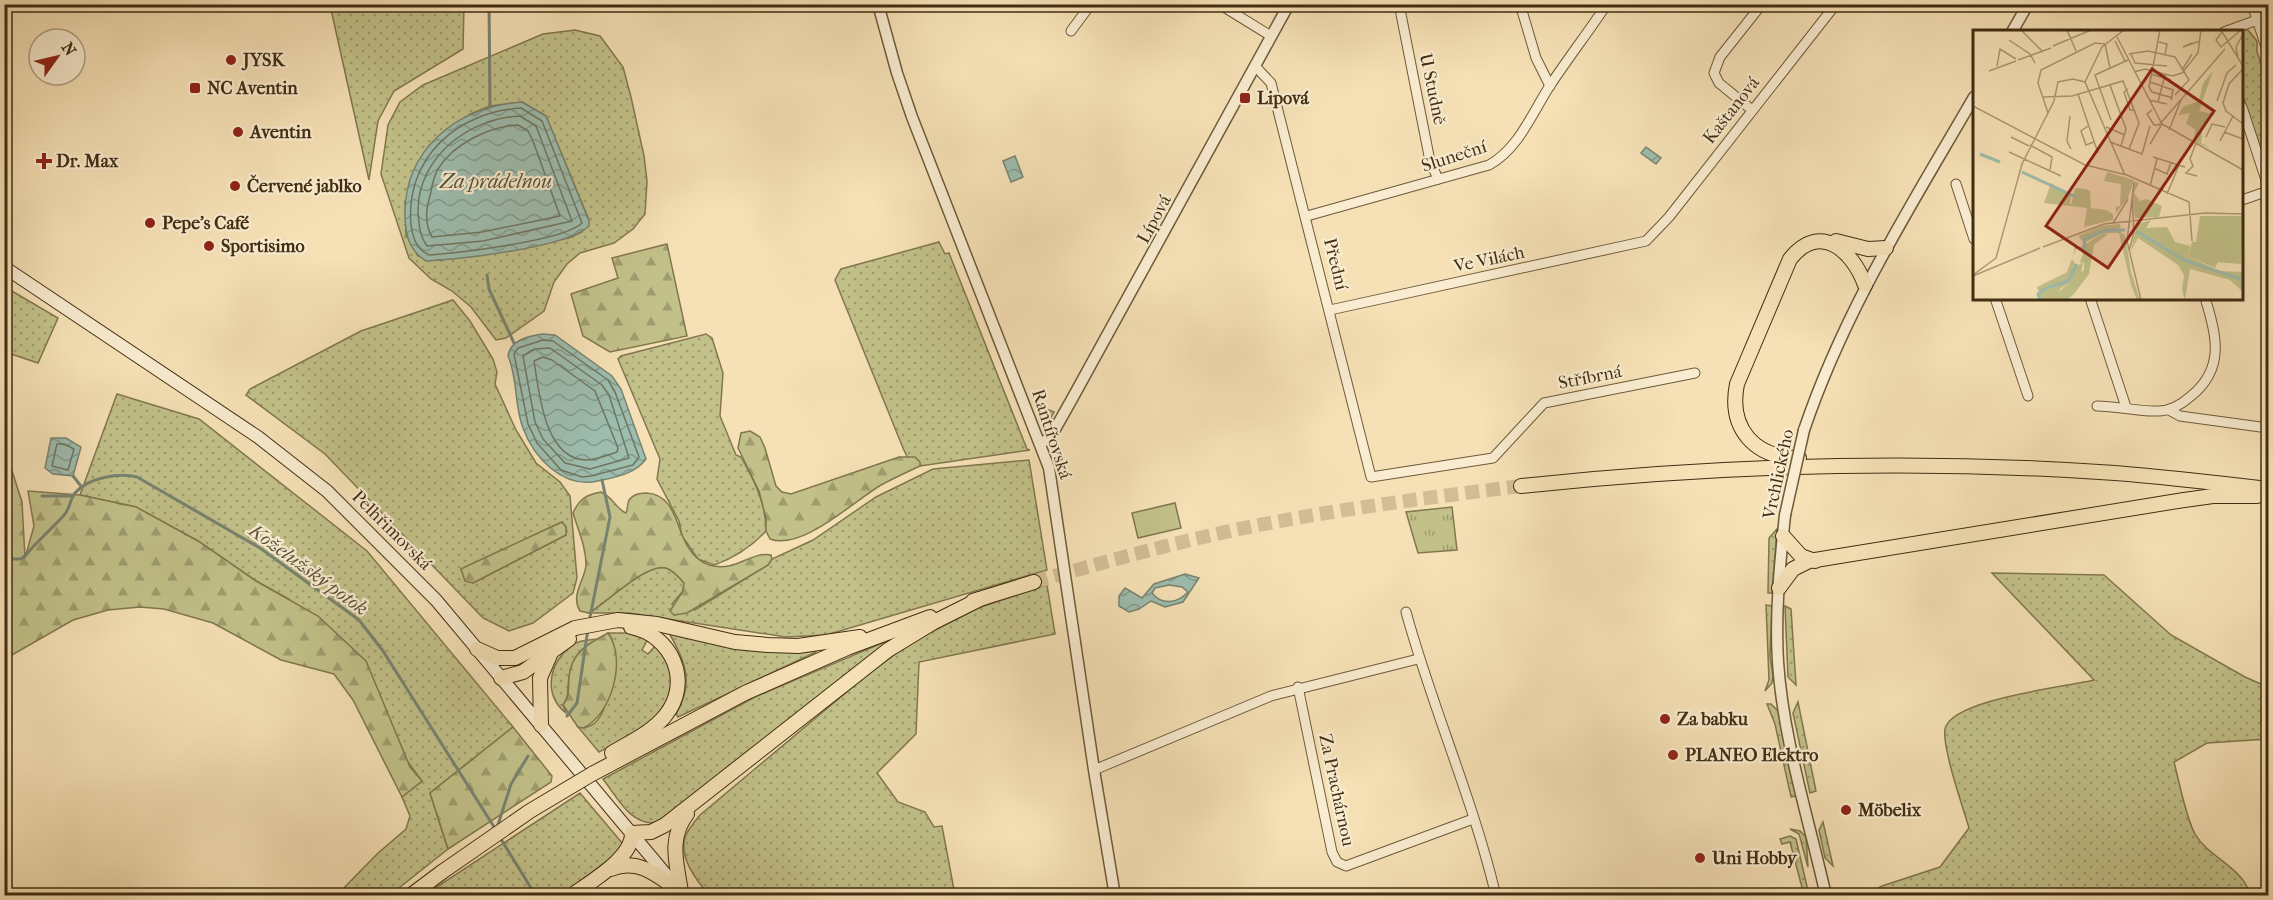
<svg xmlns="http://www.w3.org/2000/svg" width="2273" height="900" viewBox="0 0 2273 900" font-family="'IM FELL French Canon',serif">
<defs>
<pattern id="grass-dots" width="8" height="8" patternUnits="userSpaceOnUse" patternTransform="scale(1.5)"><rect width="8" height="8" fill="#c2c189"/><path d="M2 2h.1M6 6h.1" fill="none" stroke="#9f9d6f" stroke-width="1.8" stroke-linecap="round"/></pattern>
<pattern id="forest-firs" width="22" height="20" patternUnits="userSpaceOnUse" patternTransform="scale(1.5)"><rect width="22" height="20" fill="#c2c189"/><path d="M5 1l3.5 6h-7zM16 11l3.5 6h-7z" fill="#9f9d6f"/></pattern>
<pattern id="park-tufts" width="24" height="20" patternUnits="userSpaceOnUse" patternTransform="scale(1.5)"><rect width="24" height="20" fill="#c2c189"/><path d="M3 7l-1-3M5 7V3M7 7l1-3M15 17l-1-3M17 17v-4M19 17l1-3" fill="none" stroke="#9f9d6f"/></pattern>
<pattern id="water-waves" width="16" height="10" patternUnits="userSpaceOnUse" patternTransform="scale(1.5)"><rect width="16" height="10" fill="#9dbdaf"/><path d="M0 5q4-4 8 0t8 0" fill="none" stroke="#829a8d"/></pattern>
</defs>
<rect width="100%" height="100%" fill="#f6e1b6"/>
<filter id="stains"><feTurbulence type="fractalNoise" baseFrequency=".00333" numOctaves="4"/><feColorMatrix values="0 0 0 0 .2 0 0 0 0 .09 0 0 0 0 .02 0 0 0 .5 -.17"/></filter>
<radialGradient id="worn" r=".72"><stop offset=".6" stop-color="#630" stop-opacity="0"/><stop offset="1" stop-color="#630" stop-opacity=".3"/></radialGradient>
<g fill="url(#grass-dots)" stroke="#82774e" stroke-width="1.5" fill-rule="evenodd">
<path d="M330 5H464L463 49 394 91 378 121 369 180Z"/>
<path d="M575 30 600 36 623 67 631 97 644 156 647 181 645 214 633 229 614 243 580 253 567 264 554 282 544 311 506 338 496 340 471 307 452 291 431 279 409 258 381 174 388 125 400 102 423 85 543 34ZM522 102 546 116 589 220 582 232 569 238 442 260 418 256 406 235 405 202 470 114 490 106Z"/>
<path d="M2248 30 2257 41V52L2268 83V171L2242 93V32H2236Z"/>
<path d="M939 242 945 254 949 253 1027 449 1030 450 920 466 910 463 903 448 835 280 841 269Z"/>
<path d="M5 287 58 318 38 363 5 352Z"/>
<path d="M453 300 470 321 493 359 497 372 495 384 516 430 536 463 560 482 570 496 577 578 573 593 533 623 509 631 483 618 325 454 246 395 250 389 361 331ZM562 522 566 527V535L473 583 461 570Z"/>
<path d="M706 334 712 338 723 373 720 416 736 455 741 457C754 480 766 503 766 531 751 547 734 558 714 565L698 559 682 536 679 521 657 479 660 459 618 359 621 356Z"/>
<path d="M117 394 199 419 367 551 513 727 430 793 448 849 390 895H337L377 854 406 829 410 816 402 797 422 781 289 599 256 581 198 541 136 507 80 495Z"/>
<path d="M1038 406 1054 412 1048 423H1045Z"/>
<path d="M1029 460 1047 570 826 635 786 637 629 613H589C606 603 646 563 666 568 673 570 679 577 684 583L683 591 672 604 695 610 768 565 772 559 813 540 876 497 933 469Z"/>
<path d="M1777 529 1772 593H1768L1769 538Z"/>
<path d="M1992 573 2104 575 2171 635 2245 677 2268 687V739L2207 743 2174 762C2179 781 2186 818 2195 834 2209 858 2244 868 2250 895H1865L1882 886 1940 867 1969 828C1963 807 1942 748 1945 729 1951 699 2066 687 2094 680Z"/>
<path d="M1047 585 1055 634 919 662 916 734 877 773 898 802 925 812 934 827 942 826 955 895H709C697 881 677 856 686 835 689 828 695 821 700 815L867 675 912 642 978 608Z"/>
<path d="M1766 605 1772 606 1770 656 1773 676 1772 683 1765 691 1769 680Z"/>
<path d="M1785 606 1791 609 1796 685 1788 677Z"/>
<path d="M608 633H628L648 639 642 650 648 654 656 645C700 700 643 729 599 752L578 727C614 734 610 661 612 639Z"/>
<path d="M669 633 816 649V652L678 717 676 714C694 684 686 662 669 633Z"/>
<path d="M894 638 656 823C630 825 617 797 603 779L755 697Z"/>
<path d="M598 639C583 648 571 658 569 677 567 688 570 695 563 705L566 713C542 695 549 660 574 644 580 640 590 640 598 639Z"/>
<path d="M1798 702 1816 791 1810 793 1793 713Z"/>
<path d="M1767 704H1771L1778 711 1797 796 1791 797 1775 724Z"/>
<path d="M580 793 623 844 619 852 561 895 423 896Z"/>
<path d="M1823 822 1833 866 1825 858 1819 830Z"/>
<path d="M1790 829 1800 831 1806 837 1808 867 1799 834Z"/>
<path d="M1790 836 1796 839 1809 895H1804L1790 842 1782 844 1780 839Z"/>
</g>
<g fill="url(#forest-firs)" stroke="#82774e" stroke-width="1.5">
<path d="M667 244 687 336 610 352 583 336 571 294 618 278 612 258Z"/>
<path d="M750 431 760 437 765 448 776 486 782 492 791 494 899 457H915L920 462V466C907 472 894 478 881 485 854 501 802 551 770 539L766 531V518L759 491 738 448 741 433Z"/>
<path d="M5 449 22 502 25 558 34 526 28 491 80 495 136 507 198 541 256 581 318 616 366 661 410 767 422 781 402 797 353 700 334 674 281 660 213 623 164 609 140 607 108 610 73 620 5 659Z"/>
<path d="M601 492C613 497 616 509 626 513 628 509 627 504 629 500 633 494 640 493 646 493 676 494 676 529 688 547 693 555 700 562 709 565 736 573 750 551 771 555L772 559 768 565 687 613 674 615 670 611 683 591 684 583C679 577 673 570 666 568 646 563 606 603 589 613L580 611C570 595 585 580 586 565 586 546 578 530 573 513 580 498 586 495 601 492Z"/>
<path d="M562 522 566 527V535L473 583 465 581 461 569 467 566Z"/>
<path d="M608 633C627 659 612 715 583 728L578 727 563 705C570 696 568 689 569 678 570 653 589 643 608 633Z"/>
<path d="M513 727 552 776 551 782 448 849 430 793Z"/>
</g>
<path fill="url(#park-tufts)" stroke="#82774e" stroke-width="1.5" d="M1452 507 1457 550 1418 553 1406 512Z"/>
<path fill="#c2c189" stroke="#82774e" stroke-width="1.5" d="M1175 503 1181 528 1138 538 1132 513Z"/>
<g fill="url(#water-waves)" stroke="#788370" stroke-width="1.5" fill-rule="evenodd">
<path d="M522 102 546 116 589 221V226C566 248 461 259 426 261 410 251 406 237 405 218 403 149 457 107 522 102Z"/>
<path d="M1646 147 1661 158 1656 164 1641 153Z"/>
<path d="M1015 156 1023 177 1011 182 1003 161Z"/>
<path d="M542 334 555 335 612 376 621 389 646 459C635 474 616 477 598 481 563 489 534 458 523 428 514 405 518 378 508 356 510 340 529 336 542 334Z"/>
<path d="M51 438H66L81 447 73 476 53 474 45 468Z"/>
<path d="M1185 574 1199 578 1183 602 1165 607 1151 601 1139 609 1129 612 1119 606V596L1125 588 1142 598 1154 584ZM1169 585 1182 587 1188 592C1178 603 1162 606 1152 593L1155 588Z"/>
</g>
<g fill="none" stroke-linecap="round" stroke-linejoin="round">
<g stroke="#6f7560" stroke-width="1.5">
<path d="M521 108 542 121 582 223C564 241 457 253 429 255 416 249 413 238 411 225 405 158 457 112 521 108Z"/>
<path d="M520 116 536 126 572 221 483 241 427 246C419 235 419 224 418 211 418 157 469 118 520 116Z"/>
<path d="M518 125 528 131 533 141 560 216 482 232 432 237C425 225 426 209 430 196 432 187 433 177 438 169 454 143 489 127 518 125Z"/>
<path d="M543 340 553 341 608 380 615 392 639 457 633 465 591 476 582 477 561 470 537 443 528 424 514 354 518 348Z"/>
<path d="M550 348 602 385 609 395 629 458 590 469 565 463 543 439 535 422 523 356 535 349Z"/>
<path d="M543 357 552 360 595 391 618 448 617 452C608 455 596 460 586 460 544 459 539 391 534 361Z"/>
<path d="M57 444H64L74 449 68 470 52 466Z"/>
</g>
<g stroke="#788370" stroke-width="3">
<path d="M489 4 490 106"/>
<path d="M487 275 489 289 514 343"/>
<path d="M73 476 81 486"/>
<path d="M42 496H73"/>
<path d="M4 559H21L26 555C38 540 53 528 65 514 70 508 70 499 75 493 88 478 119 472 137 477L260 548 359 620 383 651 496 830"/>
<path d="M589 622 610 517 602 480"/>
<path d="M567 716 577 703 588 629"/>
<path d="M497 828 511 784 528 756"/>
<path d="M499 836 536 896"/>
</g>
<path stroke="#d2bd95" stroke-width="14" stroke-dasharray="14 7" stroke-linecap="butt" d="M1034 582C1108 561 1183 540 1259 525 1346 508 1433 497 1521 486"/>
<defs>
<g id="minor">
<path d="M1219 4 1271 36"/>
<path d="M1399 4 1430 161 1438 179"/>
<path d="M1520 4 1536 58 1550 86"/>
<path d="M2252 4 2268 53"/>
<path d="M1071 31 1091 4"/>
<path d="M2224 32 2268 16"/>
<path d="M1255 66 1271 83 1371 477 1493 458 1544 403 1695 373"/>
<path d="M2242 107 2268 186"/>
<path d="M1752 110 1719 83 1714 73 1720 57 1762 4"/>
<path d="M1956 184 1974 239"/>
<path d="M2242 200 2268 191"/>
<path d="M1307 216 1489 165C1519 149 1533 111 1551 84 1569 57 1589 31 1607 4"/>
<path d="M1995 298 2028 396"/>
<path d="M2090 298 2126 407"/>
<path d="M1330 310 1646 241 1669 217 1836 4"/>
<path d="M2097 406C2117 406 2139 412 2158 411 2170 411 2182 404 2191 396 2225 369 2217 335 2205 298"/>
<path d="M2169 410 2180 416 2268 428"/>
<path d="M1406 612C1432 707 1473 799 1496 896"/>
<path d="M1298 687 1332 852 1337 862 1346 866 1473 819"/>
<path d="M1094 770 1271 696 1418 659"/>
</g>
<g id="tertiary">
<path d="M878 4 897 73 912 117 1049 468 1094 770 1115 896"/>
<path d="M2012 32 2028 4"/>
<path d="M1804 430C1845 309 1911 206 1974 97"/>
<path d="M1041 443 1050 438 1072 399 1289 4"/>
<path d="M1785 515C1780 563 1775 613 1778 662 1783 739 1809 820 1826 896"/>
</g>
<path id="secondary" d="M4 267 258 437 327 491 436 600 673 883"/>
<g id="primary">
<path d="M1836 241 1868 249 1886 248"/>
<path d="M1799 458C1755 458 1728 429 1737 384L1790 259C1820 221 1853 251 1865 285"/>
<path d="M1521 486C1718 465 1917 459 2115 473 2166 477 2217 483 2268 489"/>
<path d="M1783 536 1801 556 1815 561"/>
<path d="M1779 588 1793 569 1809 561 2184 500 2213 496H2257"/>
<path d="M973 601 1034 582"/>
<path d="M477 649 497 658H515L575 628 618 620 657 624 735 642 768 645 798 646 860 637"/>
<path d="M501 678 523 672 569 639"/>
<path d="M541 725 540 678 550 655"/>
<path d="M612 753C630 742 651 733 665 716 693 682 672 635 631 627"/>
<path d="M592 774 745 693 847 648 930 617"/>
<path d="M611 869C639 857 659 877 681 892"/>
<path d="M681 892C677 864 668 839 687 814"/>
<path d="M410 896 442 872"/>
<path d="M571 896C590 882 633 858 632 833L651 832 665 825 888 650 934 622 980 599"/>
</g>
</defs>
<use href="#minor" stroke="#6e5a3b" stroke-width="11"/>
<use href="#tertiary" stroke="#6e5a3b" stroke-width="13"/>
<use href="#secondary" stroke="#412d12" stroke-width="14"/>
<use href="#primary" stroke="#412d12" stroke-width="16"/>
<use href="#minor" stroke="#f9ecd0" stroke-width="9"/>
<use href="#tertiary" stroke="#f9ecd0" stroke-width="10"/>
<use href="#secondary" stroke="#f9ecd0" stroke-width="12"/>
<use href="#primary" stroke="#f6e1b6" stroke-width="14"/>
<defs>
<path id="tertiary-bridge" d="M1785 515 1804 430"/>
<path id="primary-bridge" d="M442 872 530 811 592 774"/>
</defs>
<use href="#tertiary-bridge" stroke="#6e5a3b" stroke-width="13" stroke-linecap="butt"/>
<use href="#primary-bridge" stroke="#412d12" stroke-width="16" stroke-linecap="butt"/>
<use href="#tertiary-bridge" stroke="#f9ecd0" stroke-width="10"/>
<use href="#primary-bridge" stroke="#f6e1b6" stroke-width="14"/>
</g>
<g fill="#8f2418" stroke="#f9ecd0" stroke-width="2">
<circle cx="231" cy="60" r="6"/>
<rect x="189" y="82" width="12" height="12" rx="3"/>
<rect x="1239" y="92" width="12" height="12" rx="3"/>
<circle cx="238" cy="132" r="6"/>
<path d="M41 152h6v6h6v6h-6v6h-6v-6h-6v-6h6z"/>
<circle cx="235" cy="186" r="6"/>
<circle cx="150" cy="223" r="6"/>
<circle cx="209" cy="246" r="6"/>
<circle cx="1665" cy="719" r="6"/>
<circle cx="1673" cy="755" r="6"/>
<circle cx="1846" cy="810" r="6"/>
<circle cx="1700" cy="858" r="6"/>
</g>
<g text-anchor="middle" stroke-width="4.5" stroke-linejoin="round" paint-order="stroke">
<g font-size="18" font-weight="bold" fill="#412d12" stroke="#f9ecd0" text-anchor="start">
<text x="243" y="66">JYSK</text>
<text x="207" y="94">NC Aventin</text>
<text x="1257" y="104">Lipová</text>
<text x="250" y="138">Aventin</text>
<text x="56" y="167">Dr. Max</text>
<text x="247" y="192">Červené jablko</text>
<text x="162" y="229">Pepe's Café</text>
<text x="221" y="252">Sportisimo</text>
<text x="1677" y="725">Za babku</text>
<text x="1685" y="761">PLANEO Elektro</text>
<text x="1858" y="816">Möbelix</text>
<text x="1712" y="864">Uni Hobby</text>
</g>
<g font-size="18" fill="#412d12" stroke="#f9ecd0">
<text transform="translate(1433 89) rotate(78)" y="6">U Studně</text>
<text transform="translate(1731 110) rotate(-52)" y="6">Kaštanová</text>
<text transform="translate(1454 156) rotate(-18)" y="6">Sluneční</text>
<text transform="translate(1154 219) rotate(-62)" y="6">Lípová</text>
<text transform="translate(1489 259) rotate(-12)" y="6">Ve Vilách</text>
<text transform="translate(1336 264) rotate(76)" y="6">Přední</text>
<text transform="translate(1590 377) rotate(-11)" y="6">Stříbrná</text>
<text transform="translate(1052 434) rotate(72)" y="6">Rantířovská</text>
<text transform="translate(1778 474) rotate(-78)" y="6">Vrchlického</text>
<text transform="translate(392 530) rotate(45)" y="6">Pelhřimovská</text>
<text transform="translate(1337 790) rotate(78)" y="6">Za Prachárnou</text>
</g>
<g font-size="20" font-style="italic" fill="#585139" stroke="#f9ecd0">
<text x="496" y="188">Za prádelnou</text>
<text transform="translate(309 569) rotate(36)" y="7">Koželužský potok</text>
</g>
</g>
<g transform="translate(1973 30)">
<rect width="270" height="270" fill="#f6e1b6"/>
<path d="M240 41 226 81 243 85 238 86 229 101 228 113 238 118 224 113 221 110 222 99 213 94 217 83 205 85 210 77 226 71 230 53ZM134 142 161 150 155 168 142 184 143 177 147 176 148 154 131 151ZM162 151 166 153 161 163 167 171 174 169 189 176 186 187 162 188 159 163ZM78 153 98 166 97 173 98 175 102 158 113 159 117 161 118 178 133 180 140 184V190L111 197 114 178 71 173ZM178 190 173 198 194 197 202 212 217 216 215 226 246 241 270 242V262L257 250 217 239 212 270 209 260 211 245 205 235 165 208 158 221 164 194ZM147 194 148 203 152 205 158 242 167 270H164L158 255 146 203H130L111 213 105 206 128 196ZM99 229 104 237 110 231 108 244 72 270 68 268 64 257 94 242Z" fill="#c2c189"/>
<path d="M130 203 146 205 135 204 121 215 116 244 101 264 94 270H72L74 264 88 260 111 240V232H107L111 221 103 219 100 228 102 216 108 217Z" fill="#c2c189"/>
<path d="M227 186H270L268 234 245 232 242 238 215 226 219 212H223Z" fill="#c2c189"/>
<path fill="none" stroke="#9dbdaf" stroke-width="3" d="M7 124 27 132M49 142 103 167M163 201 211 230 270 250M110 222 112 209 132 200H152M67 270 65 264 71 259 95 251 104 234"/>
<path fill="none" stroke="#ae9974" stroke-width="1.5" d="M48 0 70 22M94 0 103 21M151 0 129 17 112 52 152 145M187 0 176 57 179 62 200 68M248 0 270 36M249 2 243 10 248 17 268 0M143 5 189 94 270 140M36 10 57 24 62 33M142 11 152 31M186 12 194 14 192 25M219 13 210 17 227 11M132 14 137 38M80 16 118 0M156 24 175 21 202 27 216 50 202 65M158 24 162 33 194 36M265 28 263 17 270 4M45 30 78 18M24 36 27 19 43 29M270 39 256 54 250 73 253 81 270 94M209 40 219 24M16 41 43 31M161 42 172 39 199 46 209 43 225 23 228 0M178 44 198 50M177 52 200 60 198 70M137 55 153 99 148 116M155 59 151 62 157 80H162M105 64 125 123M70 67 99 66 150 51 166 93 156 119M176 70 194 74M244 71 254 43 263 35M185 72 192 45M0 76 112 135 154 145 216 172 219 211M179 80 174 84 181 95H186L252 19M75 83 65 53 68 40 122 13 132 14M97 86 94 111 98 119M138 90 122 45 155 30M115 96 108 101 113 115 121 112M133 97 152 105M196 100 208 70M251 102 270 109M38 107 56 116M233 107 239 94 252 97M247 111 260 86M137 112 169 124 177 96M223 113 217 129 220 136 213 143 224 146M177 114 189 94M57 115 79 127 77 140M36 122 88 146M180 127 212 137M181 138 194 144 198 132M161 152 154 211 168 270M177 156 184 129M194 164 206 135M140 193 155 169M70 217 131 194 232 183 270 184M156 221 161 203 159 168M0 245 23 228 49 134 81 71 85 52 100 49 112 52M0 246 67 218"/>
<path fill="#8f2418" fill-opacity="0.15" stroke="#8f2418" stroke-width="3" d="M179 39 241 81 135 238 73 196Z"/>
<rect width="270" height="270" fill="none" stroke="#412d12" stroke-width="3"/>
</g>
<rect width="2273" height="900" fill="none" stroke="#f6e1b6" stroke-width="24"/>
<rect x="6" y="6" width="2261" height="888" fill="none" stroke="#412d12" stroke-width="3"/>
<rect x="12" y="12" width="2249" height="876" fill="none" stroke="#412d12" stroke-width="1.5"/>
<g transform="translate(57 57) rotate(56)"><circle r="28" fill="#f9ecd0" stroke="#afa084" stroke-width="1.5"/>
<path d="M0-4.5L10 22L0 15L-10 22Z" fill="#8f2418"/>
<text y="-9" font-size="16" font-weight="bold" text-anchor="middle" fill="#412d12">N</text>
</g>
<rect width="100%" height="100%" filter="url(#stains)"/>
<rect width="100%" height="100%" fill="url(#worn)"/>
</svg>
